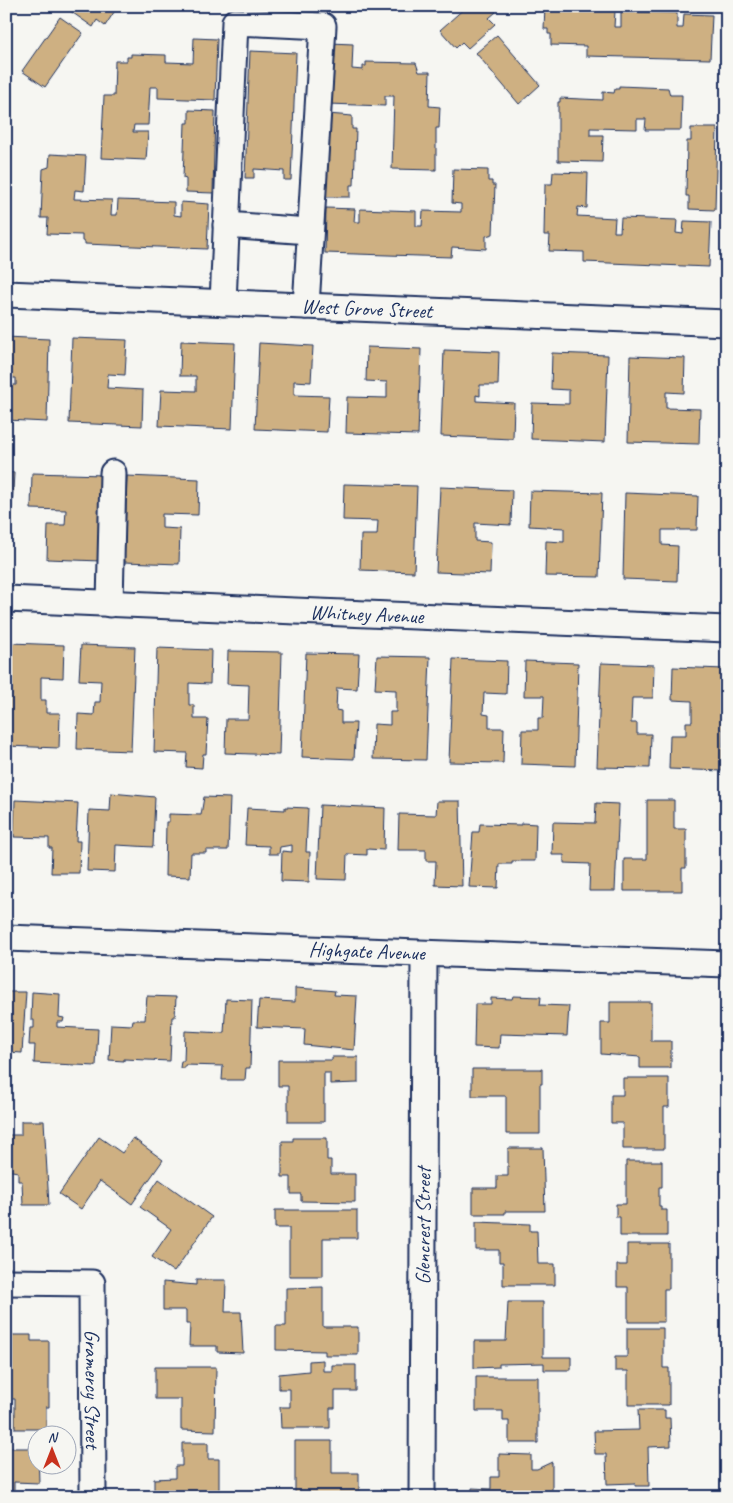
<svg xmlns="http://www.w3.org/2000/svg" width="733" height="1503" viewBox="0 0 733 1503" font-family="Caveat,sans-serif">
<rect width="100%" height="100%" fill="#f6f6f2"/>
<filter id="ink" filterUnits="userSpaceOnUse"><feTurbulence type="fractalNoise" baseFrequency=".02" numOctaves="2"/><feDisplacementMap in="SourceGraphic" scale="10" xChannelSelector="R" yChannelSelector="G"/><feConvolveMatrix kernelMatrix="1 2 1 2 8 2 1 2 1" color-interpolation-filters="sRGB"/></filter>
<g filter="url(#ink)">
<g fill="#ceb082" stroke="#1b2f5e">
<path d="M63 6H118L105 26 97 20 93 27Z"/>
<path d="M467 6H491L496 12 489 18 495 24 468 48 462 42 456 48 440 30Z"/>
<path d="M545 6H577V10L615 11 614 27H621V12L677 13V28H683L684 14 712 15 710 59 586 56V46L551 45V34H548V29H544Z"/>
<path d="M60 17 83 33 45 87 22 71Z"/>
<path d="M497 35 540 85 519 104 476 53Z"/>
<path d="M194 38 217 39 215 100 158 98V87H150L148 125H134L133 132H148L146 160 101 158 104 96H114L115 61H127V57H131V54L166 55V62L193 63Z"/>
<path d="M330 43 353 44 352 69 363 70V66H366V62L416 63 419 72H430L429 106 440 107 439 128H436V170L392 169 394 96H385V106L328 104Z"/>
<path d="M250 51 296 53 291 180H284V171L254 169V178H245Z"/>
<path d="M619 86 668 88 670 95H682L681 130H645L646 119H637V129L590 128V135H603L602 162 558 161V102H560V98L603 100V92L614 93 615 89H619Z"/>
<path d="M189 110 215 111 213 193 186 192V179L183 178 185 123H189Z"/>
<path d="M328 114 352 116V129H356L354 185H350V197H325Z"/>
<path d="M691 128H717L715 210 689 209V196H686L687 141H691Z"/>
<path d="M50 154 86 156 84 191 75 190 74 199 112 200 111 215H117L118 200 174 202V215L181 216V202L209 204 207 249 85 244V242L82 241V235L47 234 48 218H41L43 169 49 167Z"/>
<path d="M453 169 488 170V181H492V185H495L493 234 486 236V249L452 247 451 257 325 253 326 208 355 209 354 222H360V209L416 211V226H422L423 211 461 212V204L452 203Z"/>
<path d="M553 172 588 173 587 208 578 207 577 216 615 218 614 232H620L621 218 677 220 676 233 683 234 684 221 711 222 709 267 584 262V252L549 251 550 235H544L545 184H552Z"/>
<path d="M6 337 49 339 47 422 6 420V385H16V378H11V369H6Z"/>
<path d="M72 338 127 340 125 375 108 374 107 388 143 390 142 426 69 423Z"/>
<path d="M181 341 235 343 232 429 159 426 161 390 196 391V376H180Z"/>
<path d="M259 343 313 346 311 382 294 381V395L329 396 327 432 255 429Z"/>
<path d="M367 347 421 349 418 435 346 433 347 397 387 398V382L366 381Z"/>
<path d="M444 350 499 352 498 385H480V396L476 395V401L514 403 513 439 441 436Z"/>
<path d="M552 353 608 355 605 442 531 439 532 403 569 404V390L551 389Z"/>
<path d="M630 356 685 358 684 393 666 392V408L700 409 699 444 628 442Z"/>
<path d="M6 472 14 473 12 508H6Z"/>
<path d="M32 473 104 475 101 561 47 559 48 525H65L66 510 31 509Z"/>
<path d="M127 476 199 479 198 515 162 514V528L180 529 179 564 124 562Z"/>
<path d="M344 484 417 486 414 572 360 570 361 535H377L378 521 343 520Z"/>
<path d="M440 487 512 490 511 525 475 523V541L491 542 490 574 436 572Z"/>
<path d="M530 491 602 493 599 577 545 576 546 541 564 542V528L529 526Z"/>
<path d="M625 493 698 496 697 530H662V545L678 546 677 581 623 579Z"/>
<path d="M10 643 64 645 63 678 41 677V700H46V713H60L59 748 7 746Z"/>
<path d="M81 645 135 647 131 751 77 749 78 714 94 715 95 702H100L101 681 79 680Z"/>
<path d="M157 648 211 650 210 684 189 683V705H194V719H208L206 754H203L202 768 186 767 187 753 154 752Z"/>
<path d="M228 651 282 652 279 755 225 753 226 719H248L249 685 227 684Z"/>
<path d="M306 653 359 654 357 689 337 688 336 710 341 711V723H356L354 759 302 757Z"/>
<path d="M377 656 430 657 426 760 373 759 374 724 390 725V712H396V690L375 689Z"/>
<path d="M453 659 507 661 506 694 484 693 483 714 489 715V728H504L503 763 449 762Z"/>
<path d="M525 661 578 663 575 766 521 764 522 730H538V718H543L544 696H524Z"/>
<path d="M601 663 654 665 653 698H632L631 723H637V734H651L650 768 597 767Z"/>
<path d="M673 667 724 669 722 771 669 769 670 735H686V722H692V701L672 700Z"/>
<path d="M111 793 155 797 153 847 116 845 115 872 87 871 89 810 110 811Z"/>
<path d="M204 797 230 798 228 850H206V853H191L190 877 165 876 166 822H169V814L201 815Z"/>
<path d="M15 800 78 803 76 841H80L79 873H51L52 848H49V838L14 837Z"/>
<path d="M647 800H674V829H686V868H682V891H624V859H647Z"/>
<path d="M437 801H460L462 886 435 885 436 861H426V850H398L399 814 436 815Z"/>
<path d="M596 803 619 804 615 891H589L590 864 564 863V855H552L553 822 595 823Z"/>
<path d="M320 805 385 808 384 850 367 849V855L347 854 346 880 317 879Z"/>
<path d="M285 807 308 808 306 852H310L309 882 281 881 282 851 292 852V845L280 847 279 854H269V846L245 845 247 808 285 810Z"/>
<path d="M522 823 536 824 535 861H512V864H499L498 888 469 887 473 832H479L480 824 522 825Z"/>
<path d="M295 988 325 990 335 991 334 995 357 996 354 1050 304 1045 305 1029 257 1027 259 1000 295 1002Z"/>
<path d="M6 992H26L22 1053 8 1052 7 1083Z"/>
<path d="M32 992 60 994 59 1017 64 1018 63 1022H57V1027L98 1029 96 1066 34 1063 35 1045H29L30 1028H34V1020H31Z"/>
<path d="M147 996 176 997 175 1017H172L170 1061 124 1059V1061L109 1060 111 1024 132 1025 133 1020H145Z"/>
<path d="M513 996 541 997 540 1005 569 1006 567 1036 500 1034 499 1048 474 1047 475 1004H491V998L512 999Z"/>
<path d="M226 999 252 1000 250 1068H246L245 1080H222L223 1066 185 1065V1068H180L181 1061H184L185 1031 224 1033Z"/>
<path d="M610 1002H651V1041H671V1068H640V1057L601 1054V1023H610Z"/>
<path d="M332 1057H358V1083L330 1084V1073H324V1122H288V1086H278V1060H332Z"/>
<path d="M472 1069H542V1084H540V1134H506V1096H472Z"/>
<path d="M623 1078H669V1107H664V1149H623V1123H611V1095H623Z"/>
<path d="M21 1121H44L49 1205H23L22 1181H18V1172L6 1170V1135H21Z"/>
<path d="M99 1137 122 1153 133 1138 163 1160 132 1204 100 1181 81 1209 59 1194Z"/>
<path d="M293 1138H327V1160H331V1174H355V1202L301 1201V1194H291V1177H282V1141H293Z"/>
<path d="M508 1148H543L545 1211H505V1214H473V1188H497V1176H508Z"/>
<path d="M626 1161H662V1187H659V1206H661V1210H667V1236H620V1217H616V1204H626Z"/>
<path d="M159 1179 212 1217 174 1272 152 1257 171 1229 140 1207Z"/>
<path d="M275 1210H357V1238H323V1276H289V1228H275Z"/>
<path d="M476 1222 530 1224V1231H537L538 1264H555V1285H503V1262H499V1250H476Z"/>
<path d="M627 1244H669V1289H664V1322H628V1287H617V1265H627Z"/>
<path d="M196 1280H226L225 1312H241L243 1353 217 1352V1346H189L190 1324H186V1310H163V1282L196 1285Z"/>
<path d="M323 1287V1327H358V1355H325V1351L276 1350V1326H286V1288Z"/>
<path d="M508 1302H543V1357H571V1370H544V1363L499 1364V1367L474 1368V1341H506Z"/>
<path d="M627 1328H663V1368H669V1405H628V1371H615V1357H627Z"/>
<path d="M6 1335H31V1341H49V1407H46V1429H15V1399H6Z"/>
<path d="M323 1360V1371H332V1365H356V1391H335V1408H330V1428H281L280 1407H290V1389H279V1374L309 1371V1361Z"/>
<path d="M155 1367H216L215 1431 181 1430V1399H155Z"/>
<path d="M476 1377H538V1443H509V1421H503V1411H476Z"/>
<path d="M638 1410H665V1418H670L671 1446 648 1447 649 1486H635V1483L607 1484 606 1454H595L594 1431 639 1430Z"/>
<path d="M295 1441H332V1473H359V1497H295Z"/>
<path d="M182 1443H208V1459H219V1491H209V1497H154V1479L175 1478V1466H182Z"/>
<path d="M6 1448H38L39 1483 14 1482V1497H6Z"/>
<path d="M499 1454 531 1455V1469H537L552 1462V1497H472V1488L491 1489V1477H499Z"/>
</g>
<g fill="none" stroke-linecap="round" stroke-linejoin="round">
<defs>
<g id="minor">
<path d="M226 225 309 231"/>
<path id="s1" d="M6 294 727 323"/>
<path d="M223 303 235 22 323 26 306 306"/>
<path id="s2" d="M6 599 727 629"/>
<path d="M110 604 113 473"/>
<path id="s3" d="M6 938 727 964"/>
<path id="s4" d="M6 1282 92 1283 93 1497"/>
<path id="s5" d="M422 1497 424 955"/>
</g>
</defs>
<use href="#minor" stroke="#1b2f5e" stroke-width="29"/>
<use href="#minor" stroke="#f6f6f2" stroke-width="25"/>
</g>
</g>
<g text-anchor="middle" stroke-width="4" stroke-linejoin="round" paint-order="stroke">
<g font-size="21" fill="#1b2f5e" stroke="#f6f6f2">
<text dy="7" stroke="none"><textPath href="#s1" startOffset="361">West Grove Street</textPath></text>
<text dy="7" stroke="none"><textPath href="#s2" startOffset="361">Whitney Avenue</textPath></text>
<text dy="7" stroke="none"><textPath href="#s3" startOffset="361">Highgate Avenue</textPath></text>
<text dy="7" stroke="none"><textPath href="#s5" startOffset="271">Glencrest Street</textPath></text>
<text dy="7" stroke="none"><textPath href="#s4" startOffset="192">Gramercy Street</textPath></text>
</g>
</g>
<rect width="733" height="1503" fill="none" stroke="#f6f6f2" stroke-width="25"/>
<rect x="12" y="12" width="708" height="1478" fill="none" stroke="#1b2f5e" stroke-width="2" filter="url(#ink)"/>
<g transform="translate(52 1450)"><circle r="24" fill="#f6f6f2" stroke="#9ea6b7"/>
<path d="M0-4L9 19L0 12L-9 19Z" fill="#c8321e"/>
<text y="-8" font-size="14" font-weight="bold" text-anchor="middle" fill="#1b2f5e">N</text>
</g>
</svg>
